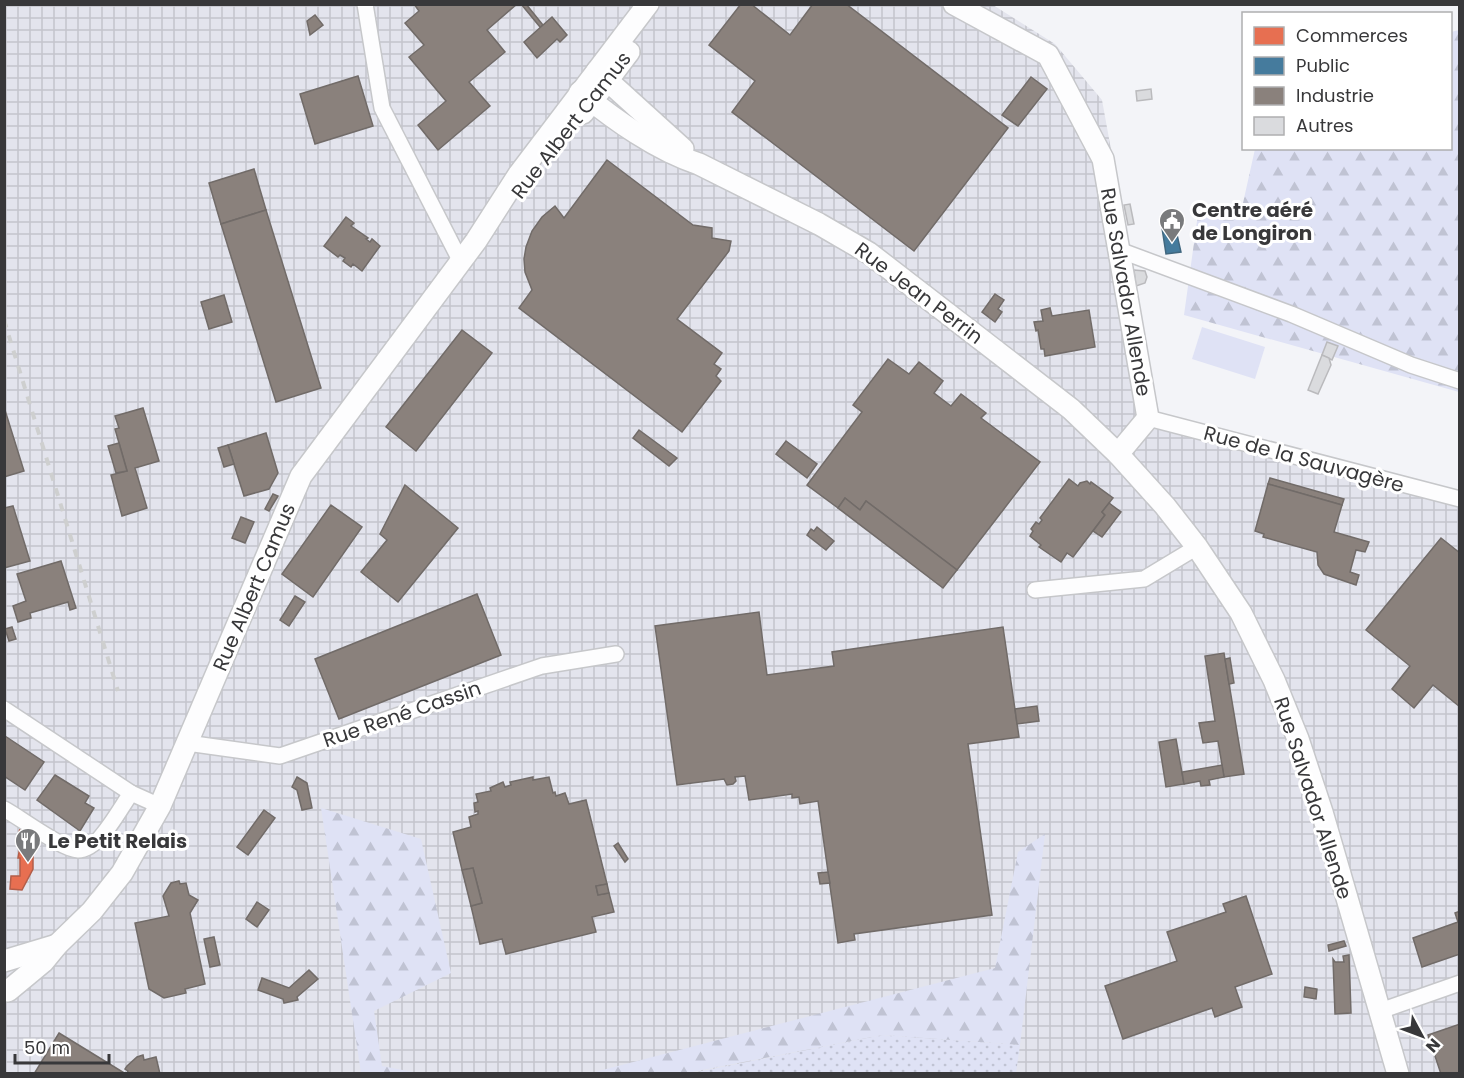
<svg xmlns="http://www.w3.org/2000/svg" width="1464" height="1078" viewBox="0 0 1464 1078" font-family="Poppins,sans-serif">
<defs>
<pattern id="industrial-grid" width="8" height="8" patternUnits="userSpaceOnUse" patternTransform="scale(1.5)"><rect width="8" height="8" fill="#e3e4ed"/><path d="M0 4h8M4 0v8" fill="none" stroke="#c4c4cc"/></pattern>
<pattern id="grass-dots" width="8" height="8" patternUnits="userSpaceOnUse" patternTransform="scale(1.5)"><rect width="8" height="8" fill="#dfe2f5"/><path d="M2 2h.1M6 6h.1" fill="none" stroke="#c0c3d3" stroke-width="1.8" stroke-linecap="round"/></pattern>
<pattern id="forest-firs" width="22" height="20" patternUnits="userSpaceOnUse" patternTransform="scale(1.5)"><rect width="22" height="20" fill="#dfe2f5"/><path d="M5 1l3.5 6h-7zM16 11l3.5 6h-7z" fill="#c0c3d3"/></pattern>
</defs>
<rect width="100%" height="100%" fill="#f3f4f8"/>
<path fill="url(#industrial-grid)" d="M5 5H993L1055 44 1102 100 1160 419 1459 507V1073L5 1074Z"/>
<path fill="url(#grass-dots)" d="M882 1035 1020 1045 1016 1073 687 1074Z"/>
<g fill="url(#forest-firs)">
<path d="M1459 30V392L1184 315 1198 214 1243 203 1255 149 1450 148 1451 32Z"/>
<path d="M321 808 421 839 451 973 374 1011 382 1066 418 1073H361Z"/>
<path d="M1045 834 1020 1045 882 1035 687 1073H591L995 968 1018 852Z"/>
</g>
<path fill="#dfe2f5" d="M1202 327 1265 347 1255 379 1192 359Z"/>
<path fill="#e76f51" stroke="#b25e4a" stroke-width="1.5" d="M21 825 33 833V869L22 890 10 889 11 876H20V858H18L20 847H18V836Z"/>
<path fill="#457b9d" stroke="#41677f" stroke-width="1.5" d="M1175 226 1181 252 1166 254 1162 228Z"/>
<g fill="#8a817c" stroke="#716b68" stroke-width="1.5">
<path d="M414 4H517L487 30 505 52 469 82 490 106 438 150 418 125 446 101 409 57 424 45 405 23 419 11Z"/>
<path d="M521 4H526L543 25 540 27Z"/>
<path d="M741 4H751L790 35 813 4H846L1008 128 914 251 732 112 755 81 709 45Z"/>
<path d="M315 15 323 25 310 35 307 21Z"/>
<path d="M552 17 567 35 560 42 557 39 537 58 524 42Z"/>
<path d="M358 76 373 126 315 144 300 94Z"/>
<path d="M1031 77 1047 89 1018 126 1002 115Z"/>
<path d="M607 160 693 225 712 228V238L731 241 729 251 677 319 722 353 714 364 721 369 716 376 721 381 682 432 519 308 532 290 525 272 524 259 526 247 532 231 542 217 555 206 564 218Z"/>
<path d="M254 169 266 210 221 224 209 183Z"/>
<path d="M266 210 321 388 276 402 221 224Z"/>
<path d="M346 217 354 223 351 226 368 238 366 239 370 242 372 239 380 246 362 271 353 264 351 267 343 261 345 258 340 255 338 257 324 246Z"/>
<path d="M995 294 1004 300 998 309 1002 312 995 322 982 312Z"/>
<path d="M224 295 232 322 209 329 201 302Z"/>
<path d="M1050 308 1052 316 1089 310 1095 347 1045 356 1044 349H1041L1038 330 1036 331 1034 322 1043 321 1041 310Z"/>
<path d="M462 330 492 353 416 451 386 427Z"/>
<path d="M888 359 909 374 919 362 943 381 934 393 951 406 961 394 986 413 981 418 1040 462 957 570 866 501 860 510 845 498 838 508 807 485 862 412 853 405Z"/>
<path d="M4 407 24 471 4 477Z"/>
<path d="M143 408 159 461 135 468 147 508 122 516 111 475 127 471 115 429 119 428 115 416Z"/>
<path d="M639 430 677 458 669 466 633 438Z"/>
<path d="M266 433 278 473 269 489 244 496 228 445Z"/>
<path d="M786 441 817 464 807 478 776 454Z"/>
<path d="M119 443 127 471 116 473 108 446Z"/>
<path d="M228 445 234 464 224 467 218 448Z"/>
<path d="M1270 478 1344 499 1342 505 1268 484Z"/>
<path d="M1069 479 1078 486 1080 483 1087 481 1090 484 1091 482 1113 498 1102 512 1105 515 1073 557 1067 553 1061 562 1039 547 1041 545 1030 536 1033 531 1031 529 1036 522 1039 524 1042 520 1040 518Z"/>
<path d="M1268 484 1342 505 1334 532 1369 542 1365 552 1356 550 1350 572 1359 575 1356 585 1324 574 1318 565 1317 552 1263 537 1264 534 1255 531Z"/>
<path d="M405 485 458 528 398 602 361 572 387 540 380 534Z"/>
<path d="M273 494 278 496 269 511 265 509Z"/>
<path d="M845 498 860 510 866 501 957 570 943 588 838 508Z"/>
<path d="M1109 503 1121 512 1102 537 1093 531 1105 515 1102 512Z"/>
<path d="M331 505 362 527 313 597 282 574Z"/>
<path d="M13 506 30 561 4 568V508Z"/>
<path d="M241 517 254 522 245 543 232 538Z"/>
<path d="M817 527 834 541 826 550 807 535 811 529 814 531Z"/>
<path d="M1441 538 1460 553V707L1433 685 1414 708 1392 689 1410 666 1366 630Z"/>
<path d="M61 561 76 608 70 610 68 602 30 613 31 618 18 622 13 606 26 601 17 574Z"/>
<path d="M477 594 501 655 339 719 315 659Z"/>
<path d="M295 596 305 602 289 626 280 620Z"/>
<path d="M759 612 767 675 834 666 832 652 1003 627 1019 737 968 744 992 915 854 934 855 940 838 943 818 801 800 804 799 797 792 798V794L749 800 745 776 735 777 736 781 733 784 727 785 724 779 677 785 655 626Z"/>
<path d="M12 627 16 639 9 641 5 629Z"/>
<path d="M1224 653 1244 774 1224 777 1218 741 1203 743 1199 723 1215 721 1205 656Z"/>
<path d="M1230 658 1234 683 1229 684 1225 659Z"/>
<path d="M1037 706 1039 721 1017 724 1015 709Z"/>
<path d="M5 736 44 762 25 790 4 776Z"/>
<path d="M1176 739 1184 784 1166 787 1159 742Z"/>
<path d="M1222 765 1224 777 1209 780 1210 785 1201 786 1200 781 1184 784 1182 772Z"/>
<path d="M55 775 89 796 85 803 94 808 80 831 37 800Z"/>
<path d="M297 777 307 783 312 808 302 810 297 790 292 787Z"/>
<path d="M533 777V780L549 777 553 793 555 792 556 796 565 793 569 804 586 800 607 884 596 886 598 895 609 893 614 912 592 917 596 932 506 954 502 939 480 944 471 906 482 903 473 868 462 870 453 832 471 827 469 817 478 814V811L475 812 474 803 478 802 476 794 491 791 490 788 503 782 505 787 511 785 510 782Z"/>
<path d="M264 810 275 818 248 855 237 847Z"/>
<path d="M618 843 628 859 625 862 614 846Z"/>
<path d="M473 868 482 903 471 906 462 870Z"/>
<path d="M828 872 830 883 820 884 818 873Z"/>
<path d="M179 881 180 884 186 883 189 895 198 900 190 913 205 984 185 989 186 993 164 998 149 989 135 923 169 916 163 896 171 883Z"/>
<path d="M607 884 609 893 598 895 596 886Z"/>
<path d="M1246 896 1272 974 1235 987 1242 1007 1215 1017 1212 1008 1123 1039 1105 986 1177 961 1167 932 1226 912 1223 904Z"/>
<path d="M257 902 269 910 257 927 246 919Z"/>
<path d="M1460 911V954L1422 967 1413 938 1458 922 1455 913Z"/>
<path d="M214 937 220 965 210 967 204 939Z"/>
<path d="M1344 941 1346 946 1329 951 1328 945Z"/>
<path d="M1349 955 1351 1013 1335 1014 1333 959 1335 962H1344L1343 956Z"/>
<path d="M309 970 318 979 297 997 298 1000 284 1003 283 999 258 990 262 978 289 988Z"/>
<path d="M1305 987 1317 989 1316 999 1304 997Z"/>
<path d="M1460 1024V1074H1441L1428 1035Z"/>
<path d="M59 1033 126 1074H34Z"/>
<path d="M143 1055 144 1060 156 1057 160 1074H127L128 1071 125 1069 127 1066 137 1057Z"/>
</g>
<g fill="#dadbde" stroke="#bababd" stroke-width="1.5">
<path d="M1151 89 1152 99 1137 101 1136 91Z"/>
<path d="M1130 204 1134 224 1128 225 1124 205Z"/>
<path d="M1134 270 1145 271 1147 277 1145 283 1136 286Z"/>
<path d="M1327 342 1338 346 1332 360 1322 355Z"/>
<path d="M1322 355 1329 358 1331 365 1318 394 1308 390Z"/>
</g>
<g fill="none" stroke-linecap="round" stroke-linejoin="round">
<defs>
<g id="street">
<path d="M365 4 382 108 461 262"/>
<path d="M1119 250 1291 314 1411 365 1460 381"/>
<path d="M1148 418 1460 499"/>
<path d="M1035 590 1144 579 1197 547"/>
<path d="M4 709 131 793"/>
<path d="M187 743 280 756 542 666 616 654"/>
<path d="M4 809C21 818 63 850 78 850 85 850 94 844 99 839 111 826 121 808 131 793L160 806"/>
<path d="M1380 1011 1460 983"/>
</g>
<g id="secondary">
<path d="M954 4 1048 55 1103 159 1148 418 1118 454"/>
<path d="M597 71 683 149"/>
<path d="M580 92C615 120 656 150 699 164L819 224 869 253 1071 409 1118 454 1165 506 1197 547 1241 613 1274 680 1298 739 1322 812 1398 1074"/>
<path d="M583 113 629 52"/>
<path d="M4 961 57 945"/>
<path d="M8 991 43 962 57 945 92 911 122 873 160 806 301 476 476 241 519 174 648 4"/>
</g>
</defs>
<use href="#street" stroke="#c6c7ca" stroke-width="18"/>
<use href="#secondary" stroke="#c6c7ca" stroke-width="24"/>
<use href="#street" stroke="#fdfdfe" stroke-width="15"/>
<use href="#secondary" stroke="#fdfdfe" stroke-width="21"/>
<path stroke="#cecfcf" stroke-width="4" stroke-dasharray="8 8" stroke-linecap="butt" d="M4 320 118 691"/>
</g>
<defs>
<symbol id="civic-pin" viewBox="-11 -11 22 30"><path d="M0 17L-7.5 6A9.5 9.5 0 1 1 7.5 6Z" fill="#797a7c" stroke="#fff"/><path d="M-.6-6.5H3V-4.5H.6V-3L4-1V1h2V6H-6V1h2V-1L-.6-3ZM-1.2 2.5V6h2.4V2.5Z" fill="#fff"/></symbol>
<symbol id="restaurant-pin" viewBox="-11 -11 22 30"><path d="M0 17L-7.5 6A9.5 9.5 0 1 1 7.5 6Z" fill="#797a7c" stroke="#fff"/><path d="M-5-6h1v4h1v-4h1v4h1v-4h1v5L-1.5 .5V6h-2V.5L-5-1ZM5-6V6H3V1.5H1.5Q1.5-4 5-6Z" fill="#fff"/></symbol>
</defs>
<g fill-rule="evenodd">
<use href="#civic-pin" x="1157" y="206" width="30" height="40"/>
<use href="#restaurant-pin" x="13" y="826" width="30" height="40"/>
</g>
<g text-anchor="middle" stroke-width="6" stroke-linejoin="round" paint-order="stroke">
<g font-size="20" fill="#38383a" stroke="#fff">
<text transform="translate(571 125) rotate(-52)" y="7">Rue Albert Camus</text>
<text transform="translate(1126 292) rotate(80)" y="7">Rue Salvador Allende</text>
<text transform="translate(919 293) rotate(37)" y="7">Rue Jean Perrin</text>
<text transform="translate(1304 459) rotate(15)" y="7">Rue de la Sauvagère</text>
<text transform="translate(254 587) rotate(-67)" y="7">Rue Albert Camus</text>
<text transform="translate(402 714) rotate(-19)" y="7">Rue René Cassin</text>
<text transform="translate(1313 798) rotate(72)" y="7">Rue Salvador Allende</text>
</g>
<g font-size="20" font-weight="bold" fill="#38383a" stroke="#fff" text-anchor="start">
<text x="1192" y="217">Centre aéré<tspan x="1192" dy="23">de Longiron</tspan></text>
<text x="48" y="848">Le Petit Relais</text>
</g>
</g>
<rect width="1464" height="1078" fill="none" stroke="#38383a" stroke-width="12"/>
<rect x="1242" y="12" width="210" height="138" fill="#ffffff" stroke="#afafb0" stroke-width="1.5"/>
<rect x="1254" y="27" width="30" height="18" fill="#e76f51" stroke="#afafb0" stroke-width="1.5"/>
<text x="1296" y="42" font-size="18" fill="#38383a">Commerces</text>
<rect x="1254" y="57" width="30" height="18" fill="#457b9d" stroke="#afafb0" stroke-width="1.5"/>
<text x="1296" y="72" font-size="18" fill="#38383a">Public</text>
<rect x="1254" y="87" width="30" height="18" fill="#8a817c" stroke="#afafb0" stroke-width="1.5"/>
<text x="1296" y="102" font-size="18" fill="#38383a">Industrie</text>
<rect x="1254" y="117" width="30" height="18" fill="#dadbde" stroke="#afafb0" stroke-width="1.5"/>
<text x="1296" y="132" font-size="18" fill="#38383a">Autres</text>
<g transform="translate(1422 1036) rotate(131)" stroke="#ffffff" stroke-width="4.5" paint-order="stroke">
<path d="M0-4.5L10 22L0 15L-10 22Z" fill="#38383a"/>
<text y="-9" font-size="16" font-weight="bold" text-anchor="middle" fill="#38383a">N</text>
</g>
<path d="M15 1054v9h94v-9" fill="none" stroke="#38383a" stroke-width="3"/>
<text x="24" y="1054" font-size="18" fill="#38383a" stroke="#ffffff" stroke-width="4.5" paint-order="stroke">50 m</text>
</svg>
